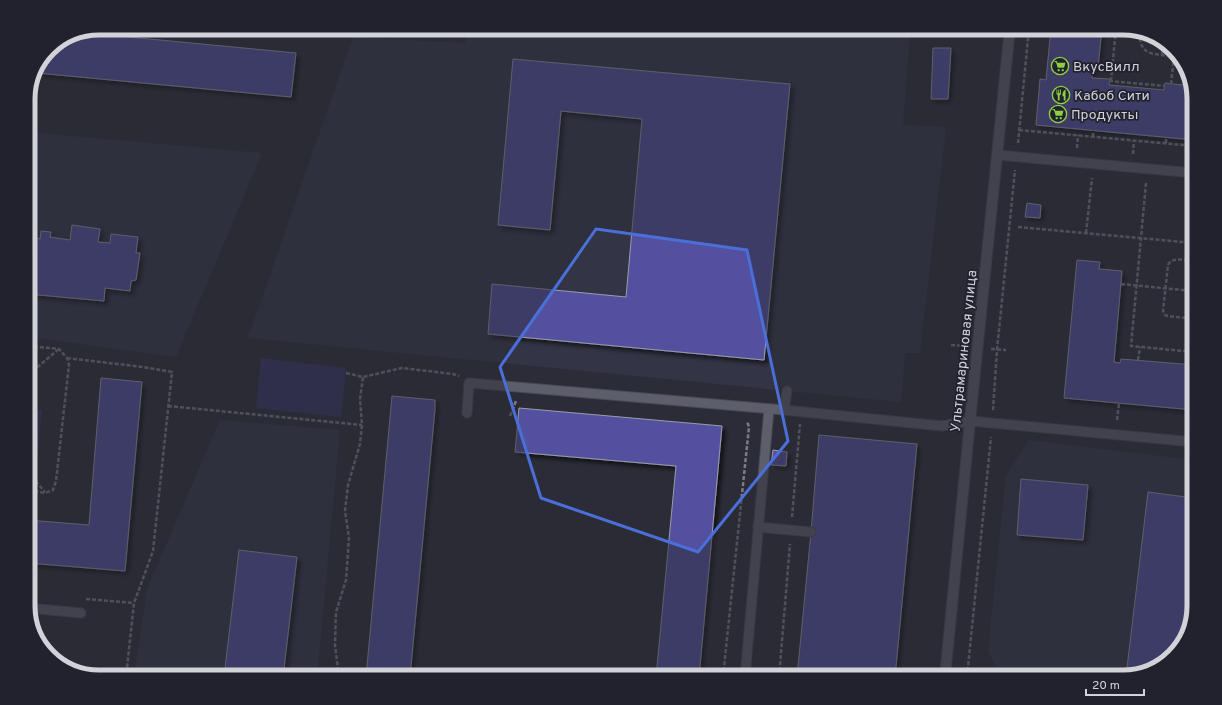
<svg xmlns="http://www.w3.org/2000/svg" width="1222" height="705" viewBox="0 0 1222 705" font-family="Overpass,sans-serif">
<defs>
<filter id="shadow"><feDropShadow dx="3.5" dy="3.5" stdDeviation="2" flood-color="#0009"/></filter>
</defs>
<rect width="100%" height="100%" fill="#2b2c37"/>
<g fill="#333546">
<path d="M467 28H830L910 33 903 125 946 127 920 353H905L901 402 248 338 353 37 465 43Z"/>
<path d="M28 132 262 153 176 357 28 337Z"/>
<path d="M220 420 340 430 317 677H134L147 589Z"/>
<path d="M1029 440 1194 460V607L1185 642 1159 667 1124 677H1000L988 650 1006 475Z"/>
</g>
<g fill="#343460">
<path d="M261 358 346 368 341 417 256 408Z"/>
<path d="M28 409 42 410 37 460H28Z"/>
</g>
<g fill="#52519f" stroke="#9b9caa" filter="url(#shadow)">
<path d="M1051 28H1102L1098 67H1093L1092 78 1110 79 1109 85 1164 90 1165 83 1191 86 1194 94V140L1036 125 1040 79 1046 80Z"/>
<path d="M76 32 296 53 291 97 37 73 49 48 72 33Z"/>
<path d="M933 48H951L948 99H931Z"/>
<path d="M513 59 790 84 764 360 488 334 492 284 626 297 642 119 561 111 550 230 498 225Z"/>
<path d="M1027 203 1041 205 1040 218 1025 217Z"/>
<path d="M72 225 100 229 98 242 110 243 111 234 138 237 136 253H140L136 280 131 281 130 291 105 288 104 301 28 294V237L40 239 41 231 51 232 50 237 70 240Z"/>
<path d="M1077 260 1100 262 1099 269 1122 271 1114 362 1120 363 1121 359 1194 365V410L1064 398Z"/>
<path d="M101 378 142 382 125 571 28 563V520L89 525Z"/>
<path d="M392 396 435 400V409L410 677H366Z"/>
<path d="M519 408 722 426 699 677H656L676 466 515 452Z"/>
<path d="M819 435 917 444 895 677H797L811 532Z"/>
<path d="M773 450 787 452 786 466 771 465Z"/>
<path d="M1021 479 1088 485 1083 540 1017 535Z"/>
<path d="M1148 492 1194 498V607L1185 642 1159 667 1126 676Z"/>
<path d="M239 550 297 557 283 677H224Z"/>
</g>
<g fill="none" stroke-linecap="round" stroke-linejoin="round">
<defs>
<g id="lane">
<path d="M998 155 1194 173"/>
<path d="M784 410 787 391"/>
<path d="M467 413 469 383 784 410 942 426 970 421 1194 442"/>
<path d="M758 527 811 532"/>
<path d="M28 608 81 613"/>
<path d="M745 677 769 409"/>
</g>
<path id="street" d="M945 677 970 421 1010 28"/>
</defs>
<use href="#lane" stroke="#494952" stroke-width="11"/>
<use href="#street" stroke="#494952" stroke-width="12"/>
<g stroke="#7b7c85" stroke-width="2.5" stroke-dasharray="4 2" stroke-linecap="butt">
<path d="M1140 32C1138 58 1158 54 1177 56"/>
<path d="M1162 54 1163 42"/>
<path d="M1109 81 1165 86"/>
<path d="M1111 81 1116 28"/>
<path d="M1171 84 1174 56"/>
<path d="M1019 130 1194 146"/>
<path d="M1093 137V130"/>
<path d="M1018 143 1029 28"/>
<path d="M1166 143V137"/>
<path d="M1077 148 1078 135"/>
<path d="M1133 154 1134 140"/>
<path d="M1146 183 1131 346 1194 352"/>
<path d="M1018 227 1194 243"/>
<path d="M1086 233 1092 178"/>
<path d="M1194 261C1186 261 1172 256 1168 265L1163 311 1165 315 1168 316 1194 319"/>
<path d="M1121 284 1193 291"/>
<path d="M951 345 963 346"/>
<path d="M28 346 59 349 67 358 69 365 56 481 53 490 45 493 28 490"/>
<path d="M991 349 1006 350"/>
<path d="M1187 351 1194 279"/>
<path d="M67 358 143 367 172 372 153 551 134 603 126 677"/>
<path d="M1138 360 1140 347"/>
<path d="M346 373 363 377 402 368 453 374 459 376"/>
<path d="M28 375 59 349"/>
<path d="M168 406 362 425"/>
<path d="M993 410 997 350 1015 170"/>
<path d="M510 416 516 401"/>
<path d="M1117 420 1119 403"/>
<path d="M28 472 45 492"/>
<path d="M792 517 800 424"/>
<path d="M86 599 134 603"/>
<path d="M339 677 335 645 336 612 346 580 349 538 345 511 348 485 360 444 362 425 360 399 363 377"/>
<path d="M723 677 749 427 747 421"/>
<path d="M779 677 790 544"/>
<path d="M967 677 991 437"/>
</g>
<use href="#lane" stroke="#5d5e6b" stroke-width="9"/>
<use href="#street" stroke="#5d5e6b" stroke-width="10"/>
</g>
<path d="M0 0H1222V705H0ZM596 229 747 250 788 441 698 552 541 498 500 367Z" fill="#2b2c37" fill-opacity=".55" fill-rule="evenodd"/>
<path fill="none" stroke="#4a6fd8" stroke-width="3" stroke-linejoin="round" d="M596 229 747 250 788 441 698 552 541 498 500 367Z"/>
<defs>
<symbol id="supermarket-ring" viewBox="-11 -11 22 22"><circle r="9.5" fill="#21222d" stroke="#8dce44" stroke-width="1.5"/><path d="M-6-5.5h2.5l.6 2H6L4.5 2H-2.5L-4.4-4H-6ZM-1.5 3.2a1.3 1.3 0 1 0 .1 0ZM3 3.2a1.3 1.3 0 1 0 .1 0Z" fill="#8dce44"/></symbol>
<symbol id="restaurant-ring" viewBox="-11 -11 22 22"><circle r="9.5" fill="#21222d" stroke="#8dce44" stroke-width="1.5"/><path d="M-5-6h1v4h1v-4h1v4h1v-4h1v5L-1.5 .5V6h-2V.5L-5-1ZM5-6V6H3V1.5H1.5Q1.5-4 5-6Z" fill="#8dce44"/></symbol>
</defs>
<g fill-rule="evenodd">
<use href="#supermarket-ring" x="1050" y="56" width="20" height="20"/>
<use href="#restaurant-ring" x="1051" y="85" width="20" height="20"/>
<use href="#supermarket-ring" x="1048" y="104" width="20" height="20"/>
</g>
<g text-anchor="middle" stroke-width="3.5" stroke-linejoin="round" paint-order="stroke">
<g font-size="14" fill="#d2d2d9" stroke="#21222d" text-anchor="start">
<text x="1073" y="71">ВкусВилл</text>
<text x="1074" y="100">Кабоб Сити</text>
<text x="1071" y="119">Продукты</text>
</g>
<g font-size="14" fill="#d2d2d9" stroke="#21222d">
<text transform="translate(963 351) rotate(-84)" y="5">Ультрамариновая улица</text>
</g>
</g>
<path d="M0 0H1222V705H0ZM99 35H1123A64 64 0 0 1 1187 99V606A64 64 0 0 1 1123 670H99A64 64 0 0 1 35 606V99A64 64 0 0 1 99 35Z" fill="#21222d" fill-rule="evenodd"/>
<path fill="none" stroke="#d2d2d9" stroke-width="5" d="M99 35H1123A64 64 0 0 1 1187 99V606A64 64 0 0 1 1123 670H99A64 64 0 0 1 35 606V99A64 64 0 0 1 99 35Z"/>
<path d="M1086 689v6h58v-6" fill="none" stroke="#d2d2d9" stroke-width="2"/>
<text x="1092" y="689" font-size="12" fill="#d2d2d9" stroke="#21222d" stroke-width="3" paint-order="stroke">20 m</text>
</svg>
